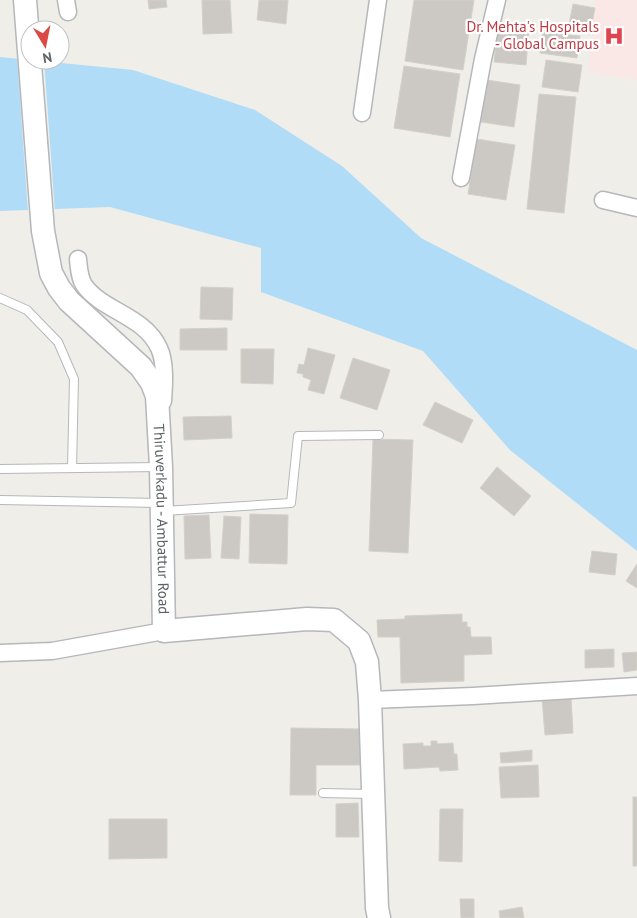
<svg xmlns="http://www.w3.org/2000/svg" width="637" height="918" viewBox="0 0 637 918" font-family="'PT Sans',sans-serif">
<rect width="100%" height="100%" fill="#f0eee8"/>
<path fill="#fae8e7" d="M595 0H637V80L588 72Z"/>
<path fill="#b0dcf8" d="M0 57 133 70 255 110 342 166 421 238 637 350V551L510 450 423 351 261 292V248L110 207 0 211Z"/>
<path fill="#f0eee8" d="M17 56 30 57V60H44L55 212H28Z"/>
<g fill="#ccc9c5" stroke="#d5d0c7">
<path d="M148 0H166L167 7 149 9Z"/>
<path d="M202 0H230L232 33 203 34Z"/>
<path d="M259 0H288L286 24 257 20Z"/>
<path d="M414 0H474L463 70 405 61Z"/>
<path d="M573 4 595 8 590 34 568 30Z"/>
<path d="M507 26 529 28 526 65 494 62 497 34 507 35Z"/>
<path d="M543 32 580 36 577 58 540 53Z"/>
<path d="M546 60 582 65 578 92 542 87Z"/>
<path d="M404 66 460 74 450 137 394 128Z"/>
<path d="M487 80 520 85 514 127 481 122Z"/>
<path d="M539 94 576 97 564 213 527 209Z"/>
<path d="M477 139 515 145 506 200 468 194Z"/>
<path d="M201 287 233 288 232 320 200 319Z"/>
<path d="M227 328V350H180V329Z"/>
<path d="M308 348 335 355 324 394 308 390 311 380 303 377V374L297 373 299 364 304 365Z"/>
<path d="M241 349H274L273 384 241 383Z"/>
<path d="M353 358 390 370 377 410 340 398Z"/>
<path d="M435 402 473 420 462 443 423 425Z"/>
<path d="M231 416 232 438 184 440 183 417Z"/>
<path d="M373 439 413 440 408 553 369 551Z"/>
<path d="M497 467 531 496 514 516 480 488Z"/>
<path d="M250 514 288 515 287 564 249 563Z"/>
<path d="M209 515 211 558 185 559 184 516Z"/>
<path d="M224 516 241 517 239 559 221 558Z"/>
<path d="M592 551 617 554 615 575 589 572Z"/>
<path d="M637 564V588L626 581Z"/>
<path d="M462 614V622H467V627H470L471 637H491L492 654 464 655V681L401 683 400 637H378L377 620 405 619V616Z"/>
<path d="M614 649V667L585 668V650Z"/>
<path d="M637 652V670L624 672 622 653Z"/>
<path d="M571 696 573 733 545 735 542 698Z"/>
<path d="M291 728 360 729V765H316V795H290Z"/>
<path d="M431 741H437V744L453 743 454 754H457L458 770 440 771 439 767 404 769 403 744 423 743V746H431Z"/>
<path d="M532 750V761L501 763 500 753Z"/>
<path d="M538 765 539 797 501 798 499 767Z"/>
<rect x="633" y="797" width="4" height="69"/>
<path d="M358 803 359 837H336V804Z"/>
<path d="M440 809H463L462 862 439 861Z"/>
<path d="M109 819H167V858L109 859Z"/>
<path d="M460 899H474V918H461Z"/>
<path d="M522 907 524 918H500L499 911Z"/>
</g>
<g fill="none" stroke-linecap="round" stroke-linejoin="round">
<defs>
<g id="lane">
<path d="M0 298 27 310 58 342 74 379 72 468"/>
<path d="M0 469 159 467"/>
<path d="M0 500 160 503"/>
<path d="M164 511 291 503 298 436 379 435"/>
<path d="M323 793 371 794"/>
</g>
<g id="street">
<path d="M66 0 68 12"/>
<path d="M362 113 378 0"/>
<path d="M461 178 483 59 497 0"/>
<path d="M603 200 637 208"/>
<path d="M78 259C79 268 79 277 84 285 102 311 144 315 159 348 166 363 164 386 163 401"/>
<path d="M0 653 52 651 164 631"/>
<path d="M370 700 473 696 637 686"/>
</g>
<g id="secondary">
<path id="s1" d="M25 0 43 231 51 273 59 288 69 301 141 367 152 383 157 396 161 467 164 631 307 619 334 620 359 641 367 662 370 700 377 908 379 918"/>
</g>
</defs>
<use href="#lane" stroke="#b5b8bb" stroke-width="10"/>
<use href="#street" stroke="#b5b8bb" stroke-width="19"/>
<use href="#secondary" stroke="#b4b7bb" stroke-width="25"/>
<use href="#lane" stroke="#fff" stroke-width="8"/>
<use href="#street" stroke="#fff" stroke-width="16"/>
<use href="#secondary" stroke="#fff" stroke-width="22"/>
</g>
<defs>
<symbol id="hospital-bare" viewBox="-9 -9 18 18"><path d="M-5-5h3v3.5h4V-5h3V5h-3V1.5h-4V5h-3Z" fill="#e0444e" stroke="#fff" stroke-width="2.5" paint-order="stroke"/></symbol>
</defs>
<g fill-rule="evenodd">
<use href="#hospital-bare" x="600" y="22" width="28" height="28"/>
</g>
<g text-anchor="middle" stroke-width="4.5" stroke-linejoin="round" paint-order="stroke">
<g font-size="15" fill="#be3a42" stroke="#fff" text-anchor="end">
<text x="599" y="32">Dr. Mehta's Hospitals<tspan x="599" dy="17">- Global Campus</tspan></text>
</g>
<g font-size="15" fill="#5f6367" stroke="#fff">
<text dy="5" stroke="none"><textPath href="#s1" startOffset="562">Thiruverkadu - Ambattur Road</textPath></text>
</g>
</g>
<g transform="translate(45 45) rotate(170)"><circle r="24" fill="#ffffff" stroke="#bfc1c2"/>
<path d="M0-4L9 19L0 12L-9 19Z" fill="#dc4942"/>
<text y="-8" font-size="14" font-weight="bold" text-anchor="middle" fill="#5f6367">N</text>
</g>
</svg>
